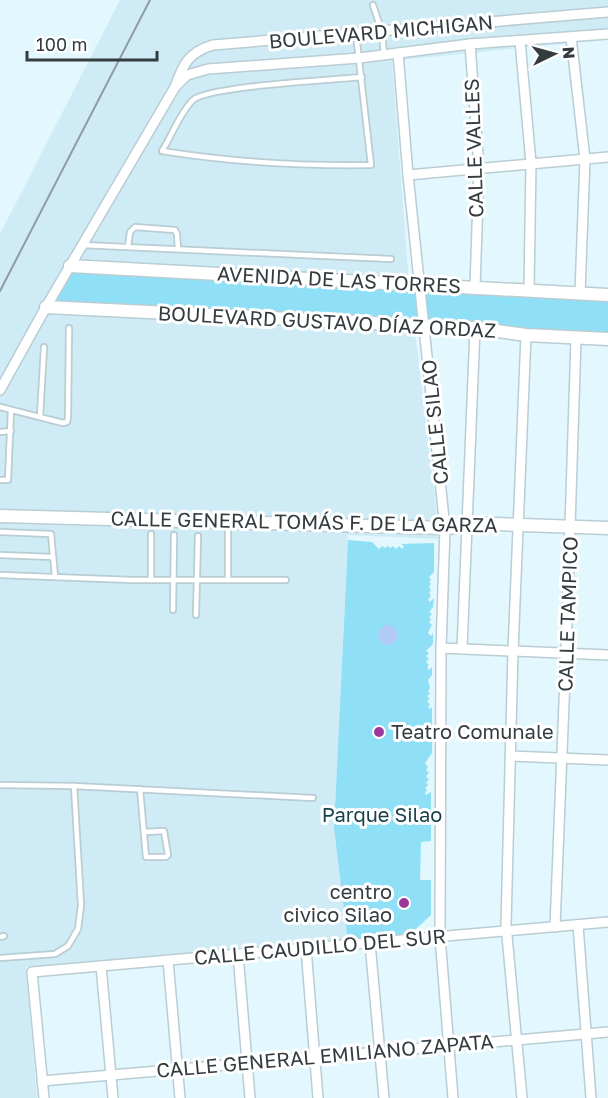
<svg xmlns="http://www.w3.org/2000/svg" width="608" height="1098" viewBox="0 0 608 1098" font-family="'Golos Text',sans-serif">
<rect width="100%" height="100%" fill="#e3f7fe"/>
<path fill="#cfecf6" d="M120 0H608V39L392 61 409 283 440 539 348 535 334 828 348 944 26 967 37 1098H0V234Z"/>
<g fill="#8fdff7">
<path d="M72 269 608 299V334L51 307Z"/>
<path d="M348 540 372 542 379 549 382 546 385 548 388 546 390 548 393 546 396 549 399 546 402 549 404 546 401 544 434 543V572L429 577 431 580 429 582 431 584 429 587 431 590 429 593 431 596 428 599 430 602 434 598 433 607 429 612 432 614 429 617 431 620 429 622 432 625 428 633 431 636 433 633V644L426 651 429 653 426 656 429 659 426 662 429 665 427 667 429 670 432 667V675L428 680 430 688 428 691 430 694 427 696 430 699 427 701 430 705 428 707 430 709 432 707V753L425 763 428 767 426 770 429 773 426 776 429 780 426 782 428 785 425 788 427 790 425 793 426 795 431 792V841L421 842 420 880H431V915L406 938 348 944 334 828Z"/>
</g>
<circle fill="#b1caf8" cx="388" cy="635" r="10"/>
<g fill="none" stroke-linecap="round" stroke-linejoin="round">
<defs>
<g id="service">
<path d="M373 5 382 32 384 55"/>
<path d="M356 34 371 165C301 166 231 162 162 151 171 137 181 111 193 100 209 86 333 80 362 77"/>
<path d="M82 245 391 259"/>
<path d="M128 246 130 232 135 227 175 230 177 234 178 249"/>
<path d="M0 407 63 423 67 422 68 418 69 328"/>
<path d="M40 417 44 347"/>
<path d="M0 432 11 431"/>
<path d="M0 480H8L11 410"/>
<path d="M0 532 51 534 55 577"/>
<path d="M151 534V580"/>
<path d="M0 555 53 557"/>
<path d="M0 575 132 580H286"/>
<path d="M228 580V523"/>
<path d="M173 610 174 535"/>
<path d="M196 615 198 536"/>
<path d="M0 785 74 786 313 798"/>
<path d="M140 789 146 857H166L168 855 164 831 144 832"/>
<path d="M0 937 4 936"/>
<path d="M0 958 55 954 68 946 78 929 81 905 74 786"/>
</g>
<g id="minor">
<path d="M571 37 585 159 580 293"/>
<path d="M520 41 531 163 529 290"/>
<path d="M470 44 479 168 475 287"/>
<path d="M398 53 408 175 445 528 441 648 440 937 453 1098"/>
<path d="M177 85 187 75 208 69 359 58 470 44 608 34"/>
<path d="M408 175 608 157"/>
<path d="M0 390 46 307 175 87C183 64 189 52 213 45L608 12"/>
<path d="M441 648 608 655"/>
<path d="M462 649 475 328"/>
<path d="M510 756 608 760"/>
<path d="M578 925 591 1098"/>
<path d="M555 927 566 653 576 338"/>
<path d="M370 943 384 1098"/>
<path d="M306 948 318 1098"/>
<path d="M238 954 250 1098"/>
<path d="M168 960 180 1098"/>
<path d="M101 966 113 1098"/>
<path d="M42 1081 608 1032"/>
<path d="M44 1098 32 972 608 922"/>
<path d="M522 1098 506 925 513 651 526 335"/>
</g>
<g id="tertiary">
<path d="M70 266 608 295"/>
<path d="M46 307 475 328 526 335 608 339"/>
<path d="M0 516 445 528 461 527 467 523 608 528"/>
</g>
</defs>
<use href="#service" stroke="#b9cdd3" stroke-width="8"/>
<use href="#minor" stroke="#b9cdd3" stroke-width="12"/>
<use href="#tertiary" stroke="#b9cdd3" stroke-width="15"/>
<use href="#service" stroke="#fff" stroke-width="4.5"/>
<use href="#minor" stroke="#fff" stroke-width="9"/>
<use href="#tertiary" stroke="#fff" stroke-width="12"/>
<path stroke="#8f9ca1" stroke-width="2" d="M0 291 150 0"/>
</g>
<g fill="#9c379c" stroke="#fff" stroke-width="2">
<circle cx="379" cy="732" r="6"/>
<circle cx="404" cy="903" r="6"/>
</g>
<g text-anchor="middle" stroke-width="6" stroke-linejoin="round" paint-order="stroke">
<g font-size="20" fill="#353c3f" stroke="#fff">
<text transform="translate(381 32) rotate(-5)" y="7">BOULEVARD MICHIGAN</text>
<text transform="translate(474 148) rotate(-92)" y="7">CALLE VALLES</text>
<text transform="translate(339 280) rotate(3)" y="7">AVENIDA DE LAS TORRES</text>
<text transform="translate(327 322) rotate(3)" y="7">BOULEVARD GUSTAVO DÍAZ ORDAZ</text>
<text transform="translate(435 422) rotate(-96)" y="7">CALLE SILAO</text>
<text transform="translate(304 522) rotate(1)" y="7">CALLE GENERAL TOMÁS F. DE LA GARZA</text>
<text transform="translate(568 614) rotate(-88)" y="7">CALLE TAMPICO</text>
<text transform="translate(320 947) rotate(-5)" y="7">CALLE CAUDILLO DEL SUR</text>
<text transform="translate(325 1056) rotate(-5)" y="7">CALLE GENERAL EMILIANO ZAPATA</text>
</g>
<g font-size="20" fill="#353c3f" stroke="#fff" text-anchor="start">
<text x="391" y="739">Teatro Comunale</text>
<text x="392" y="899" text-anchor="end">centro<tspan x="392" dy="23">civico Silao</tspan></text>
</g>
<g font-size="20" fill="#183f4b" stroke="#fff">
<text x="382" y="822">Parque Silao</text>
</g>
</g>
<g transform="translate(554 54) rotate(85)" stroke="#ffffff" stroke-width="4.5" paint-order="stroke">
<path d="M0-4.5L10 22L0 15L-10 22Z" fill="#353c3f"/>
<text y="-9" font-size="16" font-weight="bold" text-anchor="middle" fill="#353c3f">N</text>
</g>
<path d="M27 51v9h130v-9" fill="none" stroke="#353c3f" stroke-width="3"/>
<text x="36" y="51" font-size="18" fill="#353c3f" stroke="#ffffff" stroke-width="4.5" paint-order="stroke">100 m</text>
</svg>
